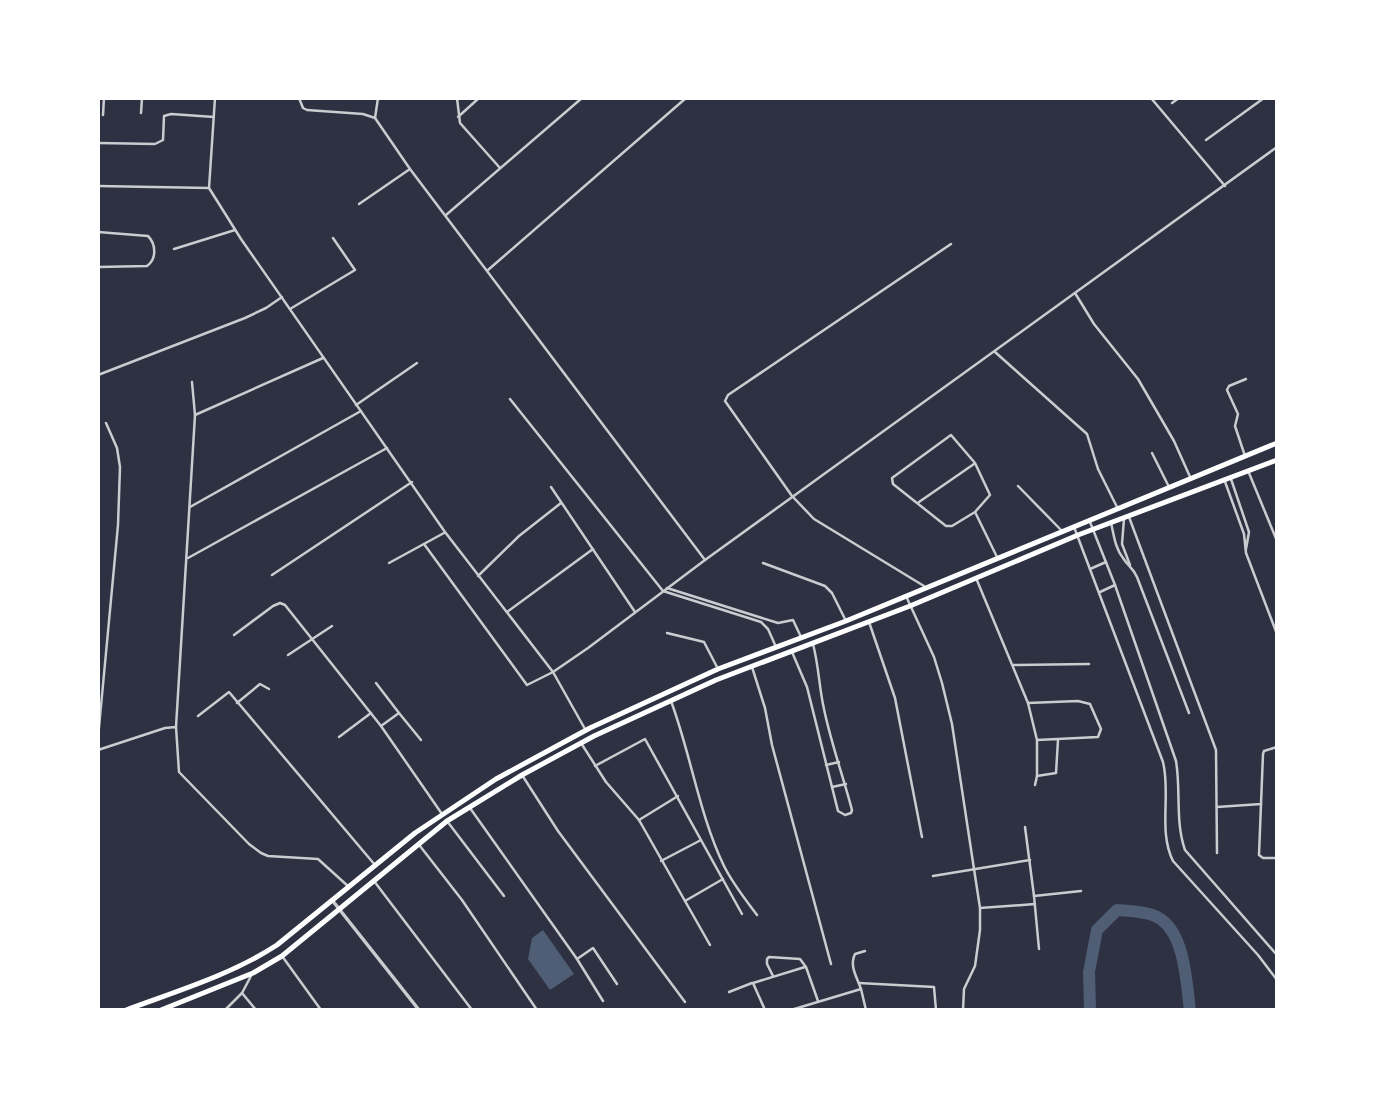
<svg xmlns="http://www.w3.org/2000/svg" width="1375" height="1108" viewBox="0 0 1375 1108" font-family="'Work Sans',sans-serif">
<rect width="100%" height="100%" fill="#2d3142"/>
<path fill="#4f5d75" d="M543 930 574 974 550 990 528 959 532 938Z"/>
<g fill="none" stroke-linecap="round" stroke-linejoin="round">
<path stroke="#4f5d75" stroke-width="12" d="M1090 1010 1089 972 1097 930 1117 910C1128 911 1144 911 1155 916 1185 929 1186 981 1190 1010"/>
<g stroke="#caccd0" stroke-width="2.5">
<path d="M215 98 209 188 241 239 445 532 553 672 585 729"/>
<path d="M299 98 303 108 307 110 363 114 375 118 410 169 705 560 1277 147"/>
<path d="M457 98 460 123 500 168"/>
<path d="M1151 98 1225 186"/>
<path d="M1172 103 1179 98"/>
<path d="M141 113 142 98"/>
<path d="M103 115 104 98"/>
<path d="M458 117 479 98"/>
<path d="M375 118 378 98"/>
<path d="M1206 140 1264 98"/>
<path d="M98 143 155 144 163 140 164 116 171 114 214 117"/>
<path d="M98 186 209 188"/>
<path d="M359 204 410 169"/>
<path d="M446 215 582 98"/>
<path d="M98 232 148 236C156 244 157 259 147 266L98 267"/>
<path d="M174 249 235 230"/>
<path d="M488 270 686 98"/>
<path d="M1075 293 1094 324 1138 379 1174 441 1191 479"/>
<path d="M290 309 355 270 333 238"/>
<path d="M995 352 1087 434 1098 469 1117 507"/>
<path d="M98 375 245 318 266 308 282 297"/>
<path d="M510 399 663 591 761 622 768 629 776 647"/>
<path d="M356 405 417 363"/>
<path d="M195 415 323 358"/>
<path d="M1152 453 1169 487"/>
<path d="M1245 456 1235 426 1238 414 1227 390 1229 386 1246 379"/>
<path d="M1249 473 1277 541"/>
<path d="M1224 479 1244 534 1246 553 1277 634"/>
<path d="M1231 479 1249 532 1246 549"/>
<path d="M1018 486 1062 531"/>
<path d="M551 487 635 612"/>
<path d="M919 502 974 464"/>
<path d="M190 507 361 411"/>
<path d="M975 512 990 495 975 463 951 435 892 478 893 484 946 526H952L975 512 997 557"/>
<path d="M1129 517 1216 750 1217 853"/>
<path d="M1124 519 1122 544 1130 565"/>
<path d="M1090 522 1115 585 1176 761C1181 790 1175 822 1185 850L1277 955"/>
<path d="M1111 523C1114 535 1115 548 1123 558 1128 566 1133 568 1137 577L1189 713"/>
<path d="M1074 527 1163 762C1171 794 1158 831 1173 861L1258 955 1277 980"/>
<path d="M424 544 527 685 553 672 588 648 705 560"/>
<path d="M188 558 387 448"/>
<path d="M389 563 444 533"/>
<path d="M763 563 825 586 832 593 846 621"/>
<path d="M1090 569 1106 562"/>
<path d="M272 575 412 482"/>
<path d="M478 576 519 536 561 503"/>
<path d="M976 578 1028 703"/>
<path d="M924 586 814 519 792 496 725 401 728 395 951 244"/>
<path d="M667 588 778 623 793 620 801 637"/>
<path d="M1100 592 1115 585"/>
<path d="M906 596 934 657 942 683 952 724 974 869 980 908V930L975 966 964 989 963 1010"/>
<path d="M507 612 593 549"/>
<path d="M869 622 895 698 922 837"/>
<path d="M667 633 704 642 717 667"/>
<path d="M234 635 273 606 280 603 285 605 381 726 442 814"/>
<path d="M792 652 807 687 838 811 845 815 851 813 852 810C843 776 831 743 824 709 819 687 819 667 813 644"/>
<path d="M288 655 332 626"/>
<path d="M1013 665 1089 664"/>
<path d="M752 667 765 708 772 745 831 964"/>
<path d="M376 683 399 713"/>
<path d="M1277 684V685"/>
<path d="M671 701C691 755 699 814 724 866 733 884 745 899 757 915"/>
<path d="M237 703 260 684 269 689"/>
<path d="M198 716 229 692 375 865"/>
<path d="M381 726 399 713 421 740"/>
<path d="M176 727 195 415 192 382"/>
<path d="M339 737 371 713"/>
<path d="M98 738 118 525 120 467 117 448 106 423"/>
<path d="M1037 740 1098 737 1101 729 1090 704 1078 701 1028 703 1037 740V776L1056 773 1058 740"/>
<path d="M581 743 606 782 639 820 710 945"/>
<path d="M98 750 165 728 176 727 179 772 249 844 261 853 268 856 318 859 349 887"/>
<path d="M826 765 839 762"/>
<path d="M595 766 645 739 742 914"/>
<path d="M522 775 558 831 685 1002"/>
<path d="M1035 785 1037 776"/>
<path d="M832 787 846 784"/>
<path d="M1261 804 1259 855 1263 858H1277"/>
<path d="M1217 807 1261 804 1263 754 1264 751 1277 747"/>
<path d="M470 808 577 959 603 1001"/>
<path d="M639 820 678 796"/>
<path d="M447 821 504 896"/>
<path d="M1025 827 1034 896 1039 949"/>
<path d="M420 846 462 900 537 1010"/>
<path d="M661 861 701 840"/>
<path d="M933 876 1030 860"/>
<path d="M374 881 472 1010"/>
<path d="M1034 896 1081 891"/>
<path d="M685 901 723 879"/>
<path d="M980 908 1035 904"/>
<path d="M282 956 321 1010"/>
<path d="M577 959 593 948 617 984"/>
<path d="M773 976 767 964V959L769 957 800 959 806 967 818 1001"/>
<path d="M859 983 934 987 936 1010"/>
<path d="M861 989C857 977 849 966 855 954L865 951"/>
<path d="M729 992 752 983"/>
<path d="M242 993 256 1010"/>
<path d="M225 1010 242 993 251 976"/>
<path d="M765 1010 753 983 805 967"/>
<path d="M791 1010 861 989 866 1010"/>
</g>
<path stroke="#caccd0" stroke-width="3.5" d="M332 900 419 1010"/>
<g stroke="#fff" stroke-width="5">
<path d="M126 1010C177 991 231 975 277 945L415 833 496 779 590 728 718 669 846 621 1277 443"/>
<path d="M161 1010 253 973 282 956 447 821 522 775 594 736 716 680 910 606 1078 535 1277 460"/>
</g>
</g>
<rect width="1375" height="1108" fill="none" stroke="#ffffff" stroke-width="200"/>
</svg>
